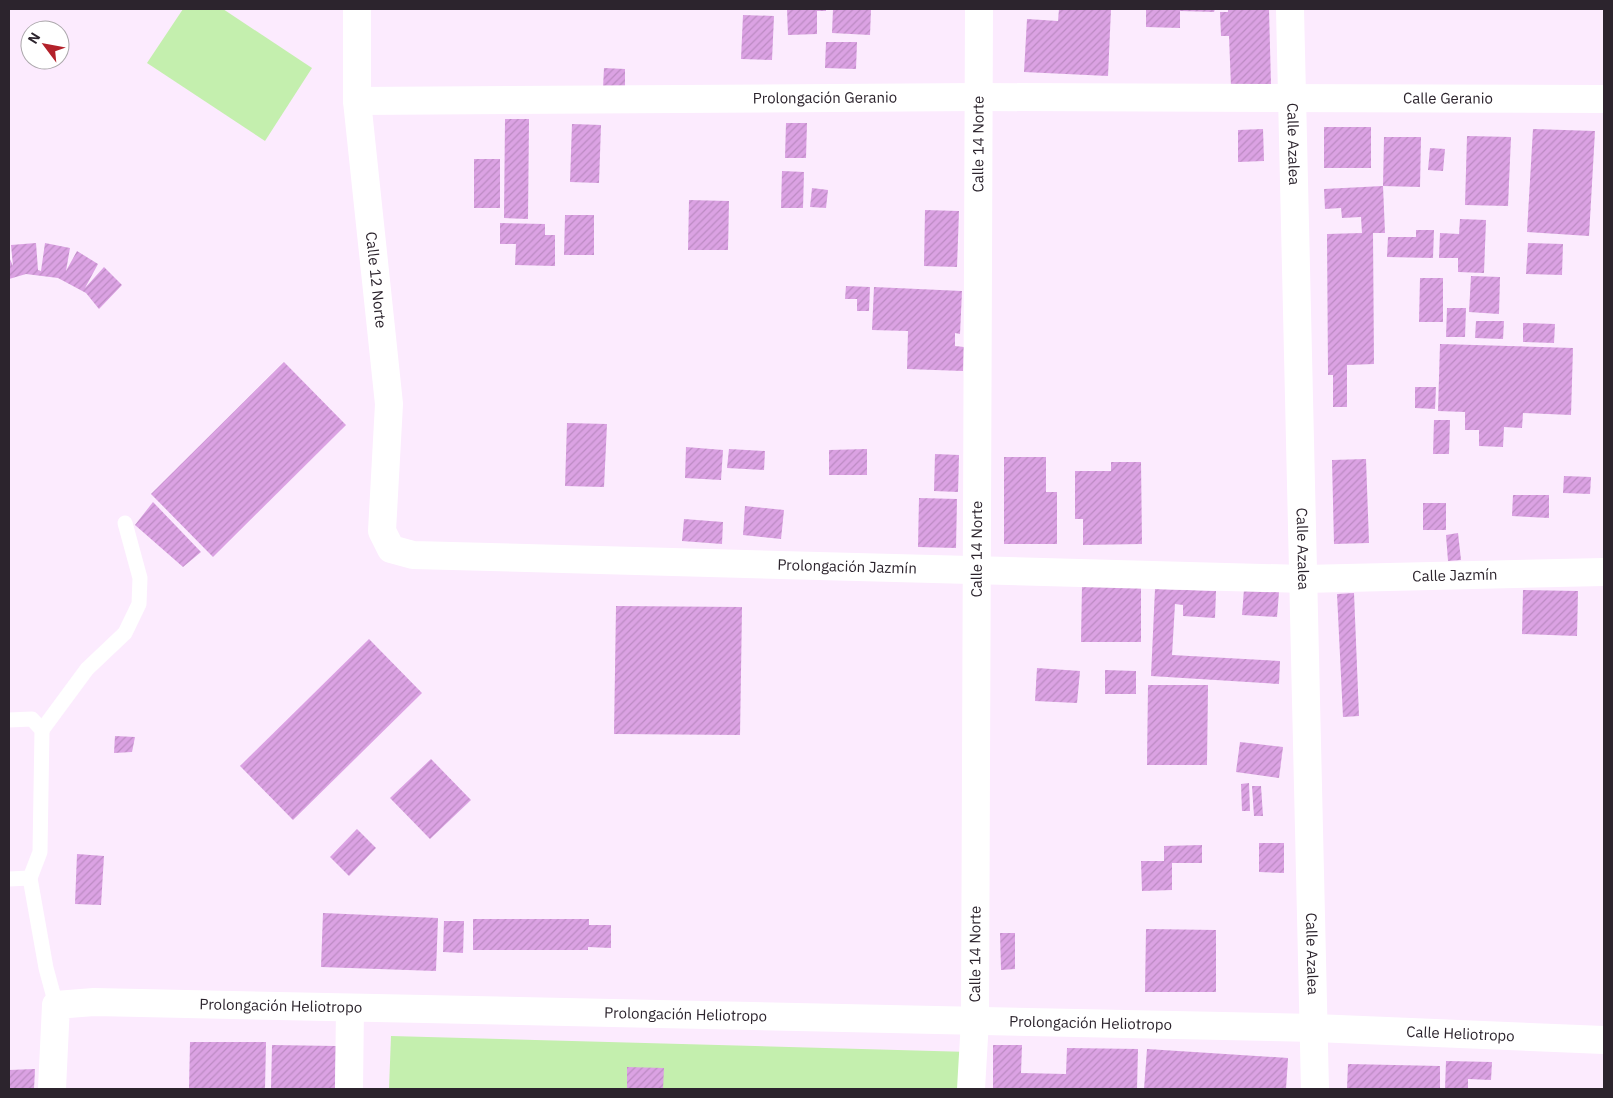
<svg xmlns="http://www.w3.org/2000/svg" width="1613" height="1098" viewBox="0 0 1613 1098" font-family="'IBM Plex Sans',sans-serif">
<defs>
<pattern id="building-hatch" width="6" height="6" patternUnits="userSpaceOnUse" patternTransform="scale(1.25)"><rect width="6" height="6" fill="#dba2e3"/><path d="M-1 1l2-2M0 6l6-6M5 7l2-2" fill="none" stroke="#bc8bc3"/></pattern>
</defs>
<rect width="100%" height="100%" fill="#fcebfe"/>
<g fill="#c4efae">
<path d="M183 9H223L312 68 265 141 147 63Z"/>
<path d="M391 1036 970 1052 968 1089H389Z"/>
</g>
<g fill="url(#building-hatch)">
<path d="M787 9H826V11H817V34L788 35Z"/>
<path d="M833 9H871L870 35 832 33Z"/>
<path d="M1059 9H1111L1108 76 1024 72 1027 19 1058 21Z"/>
<path d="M1146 9H1215L1214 12 1180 11V28L1146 27Z"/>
<path d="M1228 9H1269L1271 85 1231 87 1229 36H1221L1220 12H1228Z"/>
<path d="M743 15 774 16 772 60 741 59Z"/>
<path d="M826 42H857L856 69 825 68Z"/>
<path d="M604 68 625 69V88H603Z"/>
<path d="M505 119H529L528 219 504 218Z"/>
<path d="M786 123H807L806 158H785Z"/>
<path d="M572 124 601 125 599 183 570 182Z"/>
<rect x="1324" y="127" width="47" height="41"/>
<path d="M1263 129 1264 161 1238 162V130Z"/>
<path d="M1533 129 1595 131 1589 236 1527 232Z"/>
<path d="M1467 136 1511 137 1508 206 1465 205Z"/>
<path d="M1384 137H1421L1420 187 1383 186 1385 233H1373L1374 364 1347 365V407H1333V375H1328L1327 234 1362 233 1361 217 1342 218 1341 208 1325 209 1324 189 1383 186Z"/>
<path d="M1430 148 1445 149 1443 171 1428 170Z"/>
<rect x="474" y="159" width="26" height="49"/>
<path d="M782 171 804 172 803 208H781Z"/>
<path d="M812 188 828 190 826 208 810 207Z"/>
<path d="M689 200 729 201 728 250H688Z"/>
<path d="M925 210 959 211 957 267 924 266Z"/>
<path d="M565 215H594V255H564Z"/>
<path d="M1460 219 1486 220 1484 273 1458 272V258H1439L1440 233 1459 234Z"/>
<path d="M500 223 545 224V235H555V266L515 265 516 244H500Z"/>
<path d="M1416 230H1434L1433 258 1387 257 1388 237H1416Z"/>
<path d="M36 243 38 270 41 271 45 243 70 248 66 271 77 251 98 264 85 288 104 267 122 285 99 309 86 293 58 278 26 274 9 279V257L13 266 11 245Z"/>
<path d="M1528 243 1563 244 1562 275 1526 274Z"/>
<path d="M1471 276 1500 277 1499 314 1469 312Z"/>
<path d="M1420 278H1443V322H1419Z"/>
<path d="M846 286 870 287 869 311H857V299H845Z"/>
<path d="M874 287 962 291 960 334 955 333V346L964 347 963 371 907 369 908 331 872 330Z"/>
<path d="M1447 308H1466L1465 337H1446Z"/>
<path d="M1476 321H1504L1503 339 1475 338Z"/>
<path d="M1523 323 1555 324 1554 343 1523 342Z"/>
<path d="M1440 344 1573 348 1571 415 1523 413 1522 428 1504 427 1503 447 1479 446V430H1465V412L1438 411Z"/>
<path d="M284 362 346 425 213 557 151 494Z"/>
<path d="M1415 387H1436L1435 409 1415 408Z"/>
<path d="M1434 420H1450L1449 454H1433Z"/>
<path d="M567 423 607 424 604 487 565 486Z"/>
<path d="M686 447 723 450 721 480 685 478Z"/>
<path d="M729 449 765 451 764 470 727 468Z"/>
<path d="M867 449V475H829V450Z"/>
<path d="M935 454 959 455 958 492 934 491Z"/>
<path d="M1004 457H1046V492H1057V544H1004Z"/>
<path d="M1366 459 1369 543 1334 544 1332 460Z"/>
<path d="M1111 462H1141L1142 544 1083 545V519H1075V471H1111Z"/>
<path d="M1564 476 1591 477 1590 494 1563 493Z"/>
<path d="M1513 495H1549V518L1512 516Z"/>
<path d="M919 498 957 499 956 548 918 547Z"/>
<path d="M153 502 201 552 183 567 135 525Z"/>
<rect x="1423" y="503" width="23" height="27"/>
<path d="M745 506 784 510 781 539 743 535Z"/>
<path d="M684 519 723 522 722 544 682 541Z"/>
<path d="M1458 533 1461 560 1448 561 1446 535Z"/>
<path d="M1082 585H1141V642H1081Z"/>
<path d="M1155 589 1216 591 1215 618 1183 616V605L1175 604 1172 655 1280 661 1279 684 1151 676Z"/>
<path d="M1244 589 1279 592 1277 617 1242 615Z"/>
<path d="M1523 590 1578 591 1577 636 1522 634Z"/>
<path d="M1354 593 1359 716 1343 717 1337 594Z"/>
<path d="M616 606 742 607 740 735 614 734Z"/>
<path d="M369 639 422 693 293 820 240 766Z"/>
<path d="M1037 668 1080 671 1077 703 1035 701Z"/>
<path d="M1105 670 1136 671V694H1105Z"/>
<path d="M1148 685H1208L1207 765H1147Z"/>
<path d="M115 736 135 737 132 752 114 753Z"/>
<path d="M1240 742 1283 747 1279 778 1236 772Z"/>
<path d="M431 759 471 800 430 839 390 798Z"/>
<path d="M1249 783 1250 811H1242L1241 784Z"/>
<path d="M1252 786H1261L1263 816H1254Z"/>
<path d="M357 829 376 848 349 876 330 857Z"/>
<path d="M1259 843H1284V873L1259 872Z"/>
<path d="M1202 845V863H1172V890L1142 891 1141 861H1164V846Z"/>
<path d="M77 854 104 856 101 905 75 904Z"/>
<path d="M323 913 438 918 436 971 321 967Z"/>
<path d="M473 919H589V925H611V948L588 947V950H473Z"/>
<path d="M444 921H464L463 953 443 952Z"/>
<path d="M1146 929 1216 930V992H1145Z"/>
<path d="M1000 933H1015V969L1001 970Z"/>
<path d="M190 1042H266L265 1089H189Z"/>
<path d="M272 1045 336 1046 335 1089H271Z"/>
<path d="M993 1045H1022L1021 1073 1066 1074 1067 1048 1138 1049 1137 1089H993Z"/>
<path d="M1147 1049 1288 1058 1286 1089H1144Z"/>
<path d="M1446 1061 1492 1062 1491 1080 1468 1079V1089H1445Z"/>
<path d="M1348 1064 1440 1066V1089H1347Z"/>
<path d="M627 1067 664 1068 663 1089H627Z"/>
<path d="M35 1069 34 1089H9V1070Z"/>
</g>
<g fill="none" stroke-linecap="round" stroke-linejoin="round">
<g stroke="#fff" stroke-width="15">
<path d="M9 720 32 719 42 730 40 852 30 878 46 968 56 1005"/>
<path d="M42 730 87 669 125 633 139 604 140 578 125 523"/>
<path d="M9 879 30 878"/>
</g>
<g stroke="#fff" stroke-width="28">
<path id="s1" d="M357 9V101L389 404 382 531 391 549 413 555 1304 579 1604 572"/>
<path id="s2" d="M1290 9 1315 1089"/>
<path id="s3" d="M357 101 978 97 1604 99"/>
<path id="s4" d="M52 1089 56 1005 94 1002 1315 1028 1604 1040"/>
<path d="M349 1089 350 1008"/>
<path id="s5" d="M971 1089 975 1020 979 9"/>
</g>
</g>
<g text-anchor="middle" stroke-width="4.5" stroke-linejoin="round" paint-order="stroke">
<g font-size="15" fill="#2c242d" stroke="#fff">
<text dy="5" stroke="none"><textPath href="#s3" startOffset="468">Prolongación Geranio</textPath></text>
<text dy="5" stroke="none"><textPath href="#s3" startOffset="1091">Calle Geranio</textPath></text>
<text dy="5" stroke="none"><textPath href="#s5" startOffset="945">Calle 14 Norte</textPath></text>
<text dy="5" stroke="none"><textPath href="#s2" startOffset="135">Calle Azalea</textPath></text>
<text dy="5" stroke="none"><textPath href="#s1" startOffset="272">Calle 12 Norte</textPath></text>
<text dy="5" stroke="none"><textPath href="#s5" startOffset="540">Calle 14 Norte</textPath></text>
<text dy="5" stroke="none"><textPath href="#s2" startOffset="540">Calle Azalea</textPath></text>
<text dy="5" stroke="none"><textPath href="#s1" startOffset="1001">Prolongación Jazmín</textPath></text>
<text dy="5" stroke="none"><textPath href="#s1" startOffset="1609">Calle Jazmín</textPath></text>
<text dy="5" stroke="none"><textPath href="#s5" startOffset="135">Calle 14 Norte</textPath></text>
<text dy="5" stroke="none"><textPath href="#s2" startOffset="945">Calle Azalea</textPath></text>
<text dy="5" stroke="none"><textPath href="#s4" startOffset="309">Prolongación Heliotropo</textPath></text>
<text dy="5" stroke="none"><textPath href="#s4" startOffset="714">Prolongación Heliotropo</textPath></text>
<text dy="5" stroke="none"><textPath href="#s4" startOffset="1119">Prolongación Heliotropo</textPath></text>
<text dy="5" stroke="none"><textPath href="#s4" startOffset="1489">Calle Heliotropo</textPath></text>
</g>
</g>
<rect width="1613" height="1098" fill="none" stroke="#2c242d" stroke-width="20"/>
<g transform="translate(45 45) rotate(302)"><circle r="24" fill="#ffffff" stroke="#aba7ab"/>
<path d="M0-4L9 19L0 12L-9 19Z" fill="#b3212a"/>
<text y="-8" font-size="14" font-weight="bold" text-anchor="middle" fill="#2c242d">N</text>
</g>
</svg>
